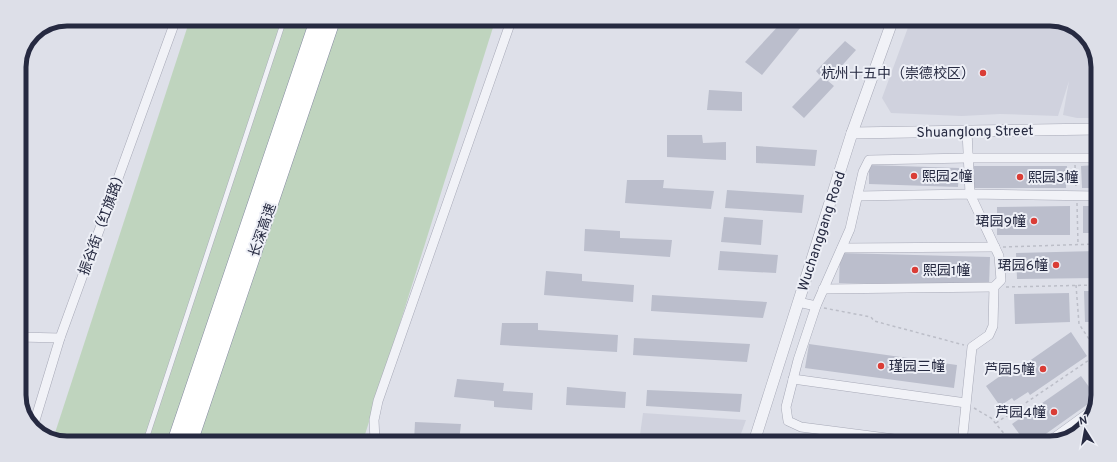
<svg xmlns="http://www.w3.org/2000/svg" width="1117" height="462" viewBox="0 0 1117 462" font-family="Overpass,'Noto Sans SC',sans-serif">
<rect width="100%" height="100%" fill="#dee0e9"/>
<g fill="#d0d2de">
<path d="M910 22 1068 23 1088 38 1098 64 1097 118H1077L1063 115 1069 81 1058 116 1000 114 962 116 891 113 882 98Z"/>
<path d="M643 413 746 420 738 442H639Z"/>
</g>
<path fill="#bfd4be" d="M190 19 495 21 363 441 53 439Z"/>
<g fill="#bbbecc">
<path d="M782 22H805L762 75 745 62Z"/>
<path d="M845 41 856 50 828 81 834 86 804 118 792 107 821 77 816 71Z"/>
<path d="M709 90 742 92V111L707 110Z"/>
<path d="M667 135H702L703 143 726 142V160L667 157Z"/>
<path d="M756 146 817 150 815 166 756 163Z"/>
<path d="M869 165 959 168 958 187 869 184Z"/>
<path d="M1097 165V188H1082L1081 166Z"/>
<path d="M974 166H1067L1066 188H974Z"/>
<path d="M627 180H664L663 188 714 191 711 209 625 203Z"/>
<path d="M727 190 804 195 802 213 725 208Z"/>
<path d="M1070 206V235H997V207Z"/>
<rect x="1083" y="206" width="13" height="27"/>
<path d="M724 217 763 220 761 245 721 242Z"/>
<path d="M585 229 620 231V238L672 240 670 257 584 251Z"/>
<path d="M720 251 778 255 776 273 718 270Z"/>
<path d="M1096 251V278L1017 279 1016 253Z"/>
<path d="M840 253 990 257 989 286 839 283Z"/>
<path d="M546 271 582 274V281L634 285 633 302 544 295Z"/>
<path d="M1084 291H1096L1095 322H1085Z"/>
<path d="M1069 293 1070 322 1015 324 1014 294Z"/>
<path d="M652 295 767 302 763 318 651 311Z"/>
<path d="M502 323H538V330L618 335 617 352 500 345Z"/>
<path d="M1071 332 1087 356 1030 395 1028 392 1014 401 1012 398 1000 406 986 386 1013 367 1015 371Z"/>
<path d="M634 338 750 344 747 362 633 355Z"/>
<path d="M809 344 957 365 954 388 805 368Z"/>
<path d="M1095 368V381L1089 372Z"/>
<path d="M1081 376 1095 395V399L1033 443H1026L1012 424Z"/>
<path d="M457 379 504 383 503 391 533 393 532 410 494 407V401L454 397Z"/>
<path d="M567 387 626 392 625 408 566 405Z"/>
<path d="M647 390 742 394 740 412 646 406Z"/>
<path d="M415 422 461 424 459 441H414Z"/>
<path d="M783 437 816 441V442H782Z"/>
</g>
<g fill="none" stroke-linecap="round" stroke-linejoin="round">
<defs>
<path id="service" d="M146 440 284 20"/>
<g id="minor">
<path d="M858 196 970 194 1097 196"/>
<path d="M842 248 995 247"/>
<path d="M823 289 994 287"/>
<path d="M798 302 816 306"/>
<path d="M19 337 60 338"/>
<path d="M793 379 966 403"/>
<path d="M33 427 60 338 176 19"/>
<path d="M375 441 374 420 378 401 511 21"/>
<path d="M925 443 801 427 788 421 786 407 798 360 816 306 850 229 863 172 869 160 968 158H1097"/>
<path d="M962 443 972 347 989 335 993 326 994 287 1001 280 999 256 970 194 967 131"/>
<path d="M1047 443 1094 409"/>
</g>
<g id="tertiary">
<path d="M852 133 1097 129"/>
<path d="M754 442 852 133 892 22"/>
</g>
<g id="motorway">
<path d="M176 440 318 20"/>
<path d="M190 440 332 20"/>
</g>
</defs>
<use href="#service" stroke="#a7a9b7" stroke-width="5.5"/>
<use href="#minor" stroke="#a7a9b7" stroke-width="10"/>
<use href="#tertiary" stroke="#a7a9b7" stroke-width="12"/>
<use href="#motorway" stroke="#848aa1" stroke-width="17"/>
<g stroke="#bcbec8" stroke-width="1.5" stroke-dasharray="3 3" stroke-linecap="butt">
<path d="M1075 165 1076 188"/>
<path d="M1077 203 1078 244"/>
<path d="M1003 247 1096 244"/>
<path d="M1076 285 1079 324 1095 348"/>
<path d="M1006 287 1096 285"/>
<path d="M824 308 871 317 874 321 964 345"/>
<path d="M974 408 991 418 1012 443"/>
<path d="M996 423 1095 356"/>
</g>
<use href="#service" stroke="#f1f2f7" stroke-width="4.5"/>
<use href="#minor" stroke="#f1f2f7" stroke-width="9"/>
<use href="#tertiary" stroke="#f1f2f7" stroke-width="11"/>
<use href="#motorway" stroke="#fff" stroke-width="16"/>
</g>
<g fill="#da3d36" stroke="#edeff6" stroke-width="1.5">
<circle cx="983" cy="73" r="4"/>
<circle cx="914" cy="176" r="4"/>
<circle cx="1020" cy="177" r="4"/>
<circle cx="1034" cy="221" r="4"/>
<circle cx="1056" cy="265" r="4"/>
<circle cx="915" cy="270" r="4"/>
<circle cx="881" cy="366" r="4"/>
<circle cx="1043" cy="369" r="4"/>
<circle cx="1054" cy="412" r="4"/>
</g>
<g text-anchor="middle" stroke-width="4" stroke-linejoin="round" paint-order="stroke">
<g font-size="14" fill="#262a41" stroke="#edeff6" text-anchor="end">
<text x="975" y="78">杭州十五中（崇德校区）</text>
<text x="922" y="181" text-anchor="start">熙园2幢</text>
<text x="1028" y="182" text-anchor="start">熙园3幢</text>
<text x="1026" y="226">珺园9幢</text>
<text x="1048" y="270">珺园6幢</text>
<text x="923" y="275" text-anchor="start">熙园1幢</text>
<text x="889" y="371" text-anchor="start">瑾园三幢</text>
<text x="1035" y="374">芦园5幢</text>
<text x="1046" y="417">芦园4幢</text>
</g>
<g font-size="14" fill="#262a41" stroke="#edeff6">
<text transform="translate(975 131) rotate(-1)" y="5">Shuanglong Street</text>
<text transform="translate(102 222) rotate(-70)" y="5">振谷街（红旗路）</text>
<text transform="translate(262 230) rotate(-71)" y="5">长深高速</text>
<text transform="translate(821 231) rotate(-72)" y="5">Wuchanggang Road</text>
</g>
</g>
<path d="M0 0H1117V462H0ZM67 26H1050A41 41 0 0 1 1091 67V395A41 41 0 0 1 1050 436H67A41 41 0 0 1 26 395V67A41 41 0 0 1 67 26Z" fill="#dddfe8" fill-rule="evenodd"/>
<path fill="none" stroke="#262a41" stroke-width="5" d="M67 26H1050A41 41 0 0 1 1091 67V395A41 41 0 0 1 1050 436H67A41 41 0 0 1 26 395V67A41 41 0 0 1 67 26Z"/>
<g transform="translate(1085 430) rotate(349)" stroke="#edeff6" stroke-width="3" paint-order="stroke">
<path d="M0-3L7 15L0 10L-7 15Z" fill="#262a41"/>
<text y="-6" font-size="11" font-weight="bold" text-anchor="middle" fill="#262a41">N</text>
</g>
</svg>
